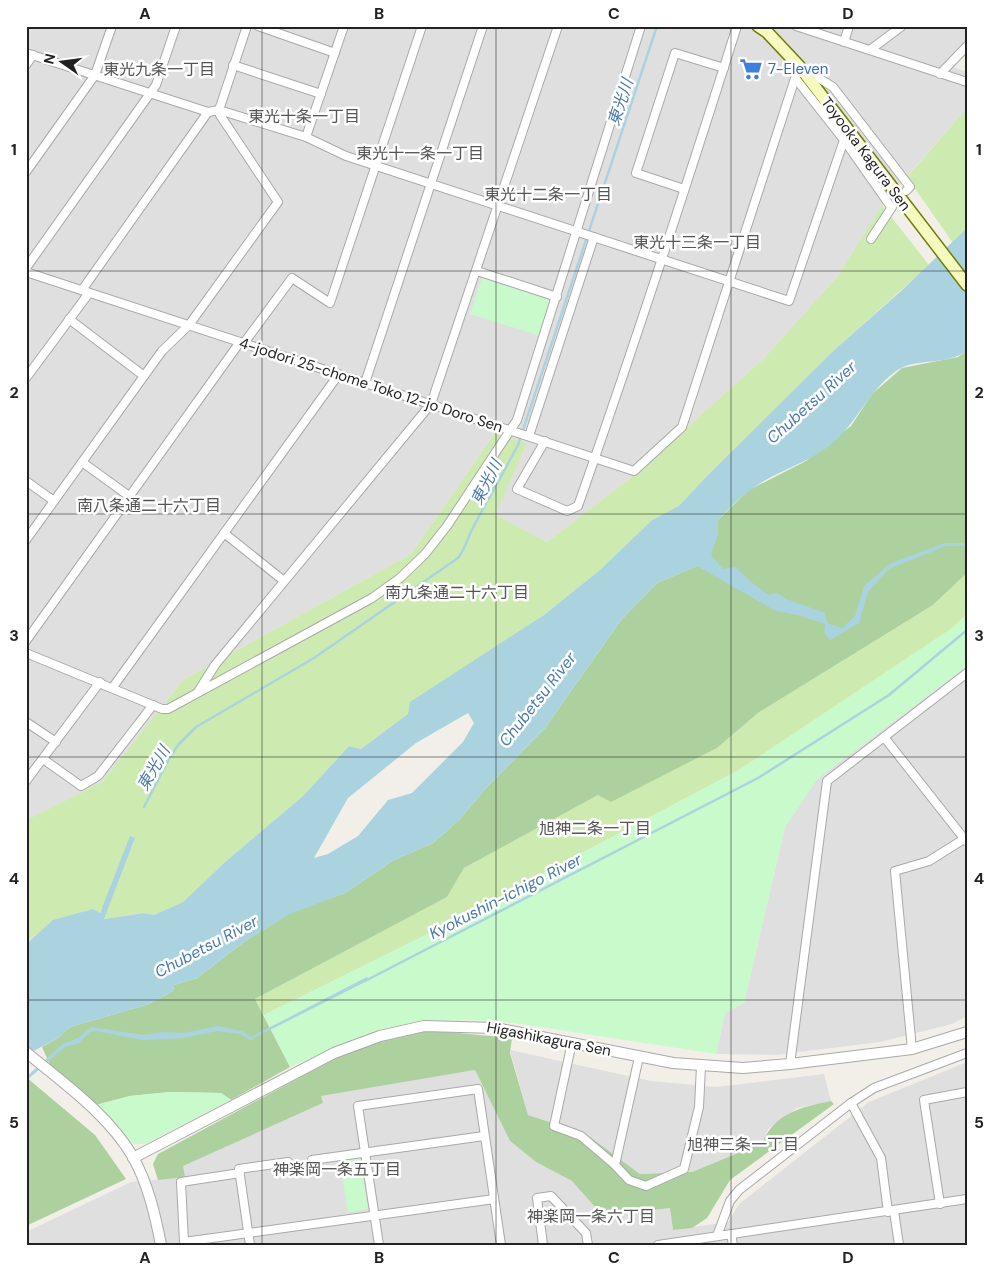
<svg xmlns="http://www.w3.org/2000/svg" width="993" height="1271" viewBox="0 0 993 1271" font-family="'DM Sans','Noto Sans JP',sans-serif">
<rect width="100%" height="100%" fill="#f2efe9"/>
<g fill="#e0dfdf">
<path d="M26 26H967V53L954 67 967 72V108L882 205 837 277 763 359 633 476 547 542 494 515 527 443 495 433 411 554 183 680 102 782 26 820Z"/>
<path d="M967 666V1016L952 1024 880 1042 775 1055 716 1054 725 1013 744 1003 785 827 817 779Z"/>
<path d="M510 1050 651 1081 717 1087 824 1074 831 1101 797 1108 768 1129 762 1143 692 1172 640 1174 586 1134 528 1115Z"/>
<path d="M967 1062V1245H26V1232L131 1182 184 1177 182 1166 323 1103 320 1096 475 1070 510 1141 536 1162 572 1181 603 1216 670 1208 673 1230 728 1222 739 1204 869 1102Z"/>
</g>
<g fill="#cdebb0">
<path d="M967 108V228L953 243 907 177Z"/>
<path d="M882 205 929 265 833 351 707 476 679 507 652 520 601 569 544 615 361 749 349 746 303 796 225 862 183 902 154 915 144 913 103 919 135 838 99 914 93 909C70 916 43 925 26 944V820L102 782 183 680 411 554 495 433 527 443 495 515 547 542 633 476 763 359 837 277Z"/>
<path d="M967 573V614L951 629 739 770 436 930 264 1015 255 999 447 897 464 868 598 795 611 801 717 748 758 713 933 605Z"/>
</g>
<g fill="#add19e">
<path d="M967 351V573L933 605 758 713 717 748 611 802 598 795 464 868 447 897 255 999 290 1067 231 1100 221 1093 170 1092 130 1096 96 1105 50 1065 42 1047 58 1038 70 1027 149 1004 173 991 174 985 197 978 245 941 290 913 345 893 394 860 433 843 460 819 485 789 545 728 621 620 657 583 697 566 718 534V520L749 490 806 461 851 426 872 394 902 368 958 357Z"/>
<path d="M424 1030 512 1038 510 1053 528 1115 586 1134 640 1174 692 1172 762 1143C775 1113 801 1107 831 1101L834 1104 730 1180 707 1218 692 1228 673 1230 670 1208 603 1216 572 1181 536 1162 510 1141 475 1070 321 1096 323 1103 183 1166 185 1177 158 1180 153 1164 158 1154 334 1059 381 1041Z"/>
<path d="M26 1077 95 1135 126 1179 26 1226Z"/>
</g>
<g fill="#c8facc">
<path d="M482 278 552 301 541 336 470 314Z"/>
<path d="M967 614V666L817 779 785 827 744 1003 725 1013 716 1054 514 1023 470 1020 421 1021 375 1031 290 1067 264 1015 436 930 739 770 951 629Z"/>
<path d="M170 1092 221 1093 231 1100 145 1144H133L96 1105 130 1096Z"/>
<path d="M360 1158 368 1209 348 1212 340 1161Z"/>
</g>
<g fill="#aad3df" fill-rule="evenodd">
<path d="M967 228V351C946 365 918 359 901 368 870 386 857 425 829 446 804 465 773 472 749 491 738 499 728 510 718 520V534L711 555 723 569 735 567 751 582 769 595 777 593 786 599 825 613 827 623 842 628 855 616 864 586 891 563 945 543H967V546H946L889 569 868 592 859 623 830 640 824 633 825 624 798 615 776 611 697 566 657 583 621 620 545 728 485 789 460 819 433 843 394 860 345 893 290 914 245 941 197 978 174 985 173 991 149 1004 70 1027 58 1038 26 1055V944L53 920 93 909 100 913 130 836 135 838 104 919 144 913 154 915 183 902 225 862 303 796 349 746 361 749 408 714 410 702 544 615 601 569 652 520 679 506 707 476 833 351 901 291ZM468 713 474 723 463 742 412 793 388 800 358 836 328 854 314 858 348 798 416 743Z"/>
<path d="M367 977 369 980 250 1040 240 1034 217 1031 184 1038 143 1040 96 1031 90 1032 79 1043 65 1047 26 1081V1077L63 1044 78 1038 91 1027 144 1035 163 1032 184 1033 217 1026 242 1031 251 1037Z"/>
</g>
<g fill="none" stroke-linecap="round" stroke-linejoin="round">
<g stroke="#aad3df" stroke-width="2.5">
<path d="M144 807 170 757 179 744 196 727 314 658 458 558C466 548 468 535 475 524 489 497 504 472 518 445L657 26"/>
<path d="M365 981 758 778 889 695 967 630"/>
</g>
<defs>
<g id="minor">
<path d="M258 26 335 53"/>
<path d="M796 26 967 82"/>
<path d="M844 42 849 26"/>
<path d="M870 50 902 26"/>
<path d="M26 53 208 112 219 110 306 137 346 156 789 301 844 140"/>
<path d="M26 65 33 55"/>
<path d="M233 65 321 94"/>
<path d="M940 74 967 46"/>
<path d="M796 79 844 140 891 207"/>
<path d="M306 137 344 26"/>
<path d="M26 172 95 75 112 26"/>
<path d="M684 189 636 173 675 53 724 68"/>
<path d="M871 239 892 207"/>
<path d="M26 268 156 85 176 26"/>
<path d="M477 271 557 297"/>
<path d="M26 272 634 471 682 427 799 66 833 87 910 187 906 191"/>
<path d="M82 290 208 112"/>
<path d="M69 319 144 376"/>
<path d="M244 343 292 278 330 303 422 26"/>
<path d="M26 378 89 293"/>
<path d="M365 383 483 26"/>
<path d="M529 436 594 237"/>
<path d="M545 441 517 489 567 511 578 506C634 347 686 187 737 26"/>
<path d="M82 462 129 496"/>
<path d="M26 481 54 501"/>
<path d="M224 533 284 581"/>
<path d="M26 540 162 351 189 325 278 202 220 115 219 110 247 26"/>
<path d="M26 641 240 342"/>
<path d="M26 653 162 709H168L372 598 400 578 425 554 447 526 517 420 641 26"/>
<path d="M113 687 339 374"/>
<path d="M198 692 215 665 431 404 558 26"/>
<path d="M26 722 56 742"/>
<path d="M884 737 966 841"/>
<path d="M43 759 81 786 98 776 153 705"/>
<path d="M26 781 100 682"/>
<path d="M572 1042 554 1126 581 1136 615 1165"/>
<path d="M912 1049 895 871 929 861 964 839"/>
<path d="M639 1057 615 1165 629 1180 646 1186 684 1169 699 1107 701 1066"/>
<path d="M790 1064 827 781 967 673"/>
<path d="M851 1103 881 1158 888 1212"/>
<path d="M312 1160 484 1136"/>
<path d="M240 1173 181 1182 184 1242 494 1199"/>
<path d="M940 1204 924 1100 967 1092"/>
<path d="M894 1211 899 1245"/>
<path d="M731 1234 733 1245"/>
<path d="M717 1236 730 1201 739 1190 851 1103 874 1088 967 1053"/>
<path d="M250 1245 239 1169 288 1162"/>
<path d="M379 1245 358 1106 478 1089 501 1245"/>
<path d="M543 1245 537 1198 551 1196 586 1233 588 1245"/>
<path d="M658 1245 967 1199"/>
</g>
<g id="tertiary">
<path d="M26 1052C63 1083 108 1114 133 1157 148 1184 155 1214 161 1245"/>
<path d="M133 1158 334 1053 380 1036 424 1026 496 1028 673 1063 743 1068 790 1064 912 1049 967 1032"/>
</g>
<path id="secondary" d="M758 26 767 32 799 66 967 285"/>
</defs>
<use href="#minor" stroke="#a9a9a9" stroke-width="10"/>
<use href="#tertiary" stroke="#a9a9a9" stroke-width="12"/>
<use href="#secondary" stroke="#707d05" stroke-width="14"/>
<use href="#minor" stroke="#fff" stroke-width="8"/>
<use href="#tertiary" stroke="#fff" stroke-width="10"/>
<use href="#secondary" stroke="#f7fabf" stroke-width="11"/>
</g>
<path fill="none" stroke="#222" stroke-width="1" stroke-opacity="0.55" d="M262 26V1245M496 26V1245M731 26V1245M26 271H967M26 514H967M26 757H967M26 1000H967"/>
<defs>
<symbol id="supermarket-bare" viewBox="-9 -9 18 18"><path d="M-6-5.5h2.5l.6 2H6L4.5 2H-2.5L-4.4-4H-6ZM-1.5 3.2a1.3 1.3 0 1 0 .1 0ZM3 3.2a1.3 1.3 0 1 0 .1 0Z" fill="#3f7fe0" stroke="#fff" stroke-width="2.5" paint-order="stroke"/></symbol>
</defs>
<g fill-rule="evenodd">
<use href="#supermarket-bare" x="735" y="53" width="32" height="32"/>
</g>
<g text-anchor="middle" stroke-width="5" stroke-linejoin="round" paint-order="stroke">
<g font-size="15" fill="#366cbe" stroke="#fff" text-anchor="start">
<text x="768" y="74">7-Eleven</text>
</g>
<g font-size="15" fill="#222" stroke="#fff">
<text transform="translate(866 154) rotate(53)" y="5">Toyooka Kagura Sen</text>
<text transform="translate(371 385) rotate(18)" y="5">4-jodori 25-chome Toko 12-jo Doro Sen</text>
<text transform="translate(549 1039) rotate(11)" y="5">Higashikagura Sen</text>
</g>
<g font-size="16" fill="#555" stroke="#fff">
<text x="159" y="75">東光九条一丁目</text>
<text x="304" y="122">東光十条一丁目</text>
<text x="420" y="159">東光十一条一丁目</text>
<text x="548" y="200">東光十二条一丁目</text>
<text x="697" y="248">東光十三条一丁目</text>
<text x="149" y="511">南八条通二十六丁目</text>
<text x="457" y="598">南九条通二十六丁目</text>
<text x="595" y="834">旭神二条一丁目</text>
<text x="743" y="1150">旭神三条一丁目</text>
<text x="337" y="1175">神楽岡一条五丁目</text>
<text x="591" y="1222">神楽岡一条六丁目</text>
</g>
<g font-size="16" font-style="italic" fill="#4a7aab" stroke="#fff">
<text transform="translate(620 102) rotate(-72)" y="6">東光川</text>
<text transform="translate(811 402) rotate(-42)" y="6">Chubetsu River</text>
<text transform="translate(486 482) rotate(-63)" y="6">東光川</text>
<text transform="translate(537 699) rotate(-52)" y="6">Chubetsu River</text>
<text transform="translate(153 768) rotate(-60)" y="6">東光川</text>
<text transform="translate(505 896) rotate(-27)" y="6">Kyokushin-ichigo River</text>
<text transform="translate(206 946) rotate(-28)" y="6">Chubetsu River</text>
</g>
</g>
<rect width="993" height="1271" fill="none" stroke="#ffffff" stroke-width="55"/>
<g transform="translate(62 62) rotate(284)" stroke="#ffffff" stroke-width="4" paint-order="stroke">
<path d="M0-4L9 19L0 12L-9 19Z" fill="#222222"/>
<text y="-8" font-size="14" font-weight="bold" text-anchor="middle" fill="#222222">N</text>
</g>
<rect x="28" y="28" width="938" height="1216" fill="none" stroke="#222" stroke-width="2"/>
<g font-size="16" text-anchor="middle" font-weight="bold" fill="#222">
<text x="145" y="19">A</text>
<text x="379" y="19">B</text>
<text x="614" y="19">C</text>
<text x="848" y="19">D</text>
<text x="14" y="155">1</text>
<text x="979" y="155">1</text>
<text x="14" y="398">2</text>
<text x="979" y="398">2</text>
<text x="14" y="641">3</text>
<text x="979" y="641">3</text>
<text x="14" y="884">4</text>
<text x="979" y="884">4</text>
<text x="14" y="1128">5</text>
<text x="979" y="1128">5</text>
<text x="145" y="1263">A</text>
<text x="379" y="1263">B</text>
<text x="614" y="1263">C</text>
<text x="848" y="1263">D</text>
</g>
</svg>
